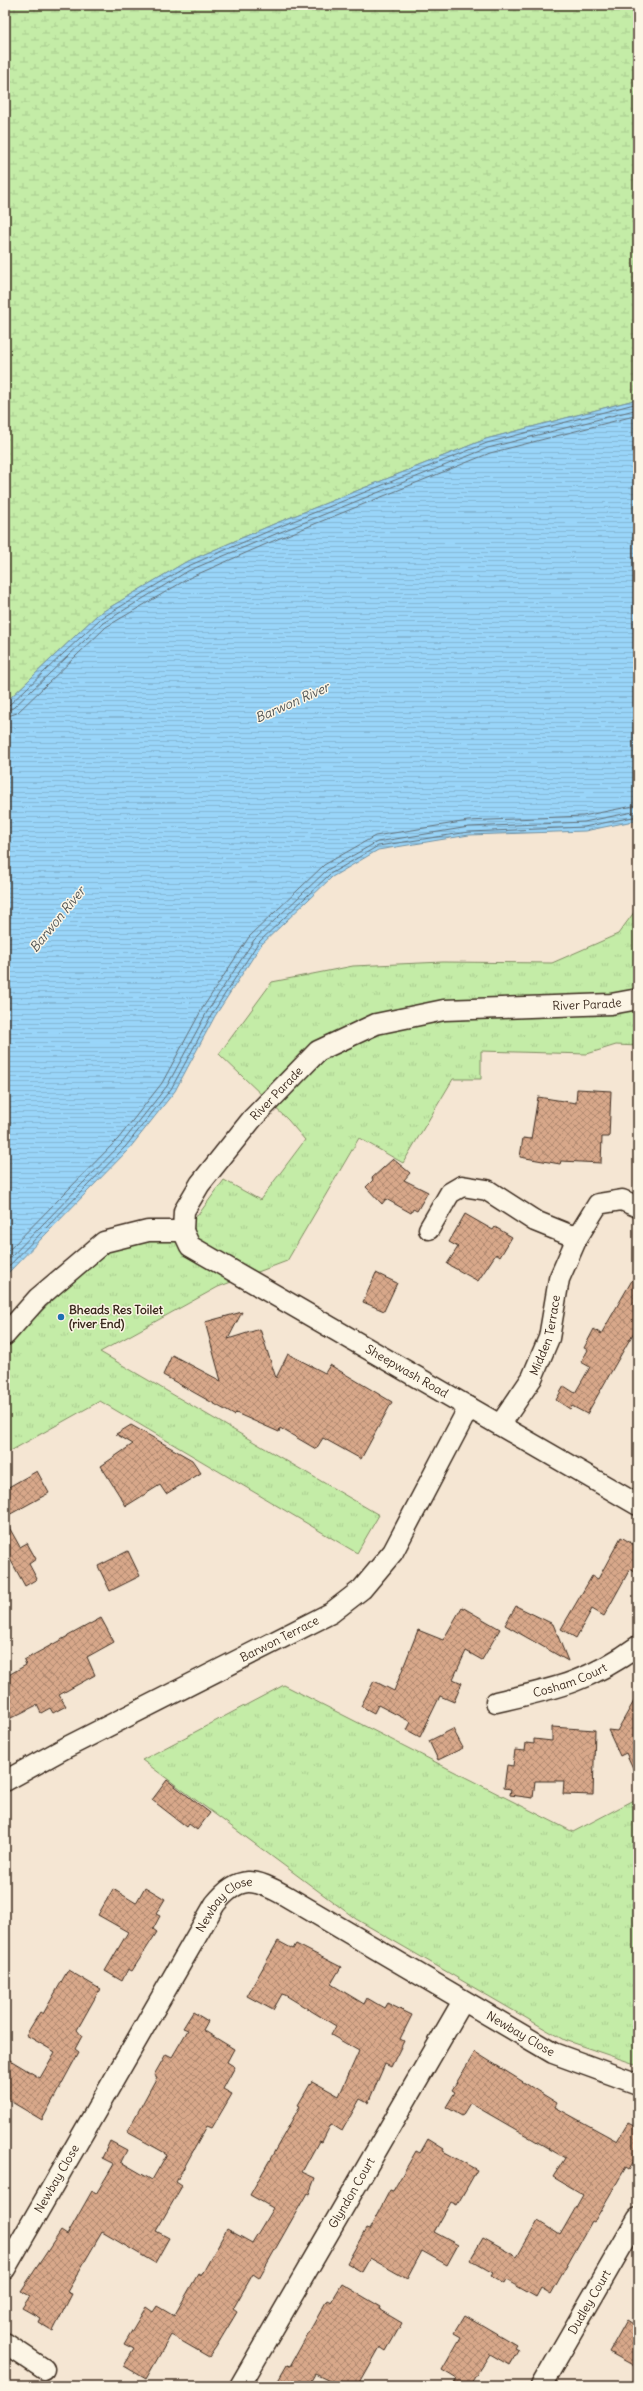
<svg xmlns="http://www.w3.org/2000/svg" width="643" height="2391" viewBox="0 0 643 2391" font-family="Delius,sans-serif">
<defs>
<pattern id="grass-tufts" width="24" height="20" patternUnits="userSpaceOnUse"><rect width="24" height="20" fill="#c4eca7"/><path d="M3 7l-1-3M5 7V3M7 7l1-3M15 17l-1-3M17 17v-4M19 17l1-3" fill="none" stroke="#a9cb8f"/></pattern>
<pattern id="wetland-marsh" width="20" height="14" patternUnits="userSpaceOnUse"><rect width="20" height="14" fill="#c4eca7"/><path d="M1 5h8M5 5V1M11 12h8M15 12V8" fill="none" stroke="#a9cb8f"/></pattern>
<pattern id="water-rules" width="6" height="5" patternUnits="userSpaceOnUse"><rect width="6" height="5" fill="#99d5f9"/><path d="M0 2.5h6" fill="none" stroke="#85b7d5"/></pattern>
<pattern id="building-cross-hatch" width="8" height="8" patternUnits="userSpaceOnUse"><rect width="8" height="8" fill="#d8a88a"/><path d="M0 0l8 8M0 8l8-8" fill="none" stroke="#b08970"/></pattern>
</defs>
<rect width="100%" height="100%" fill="#f5e6d3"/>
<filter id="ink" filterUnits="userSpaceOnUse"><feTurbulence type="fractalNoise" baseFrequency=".025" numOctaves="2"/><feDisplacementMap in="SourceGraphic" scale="8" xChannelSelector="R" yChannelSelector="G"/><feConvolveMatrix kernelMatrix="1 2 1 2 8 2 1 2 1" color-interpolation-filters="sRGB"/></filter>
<g filter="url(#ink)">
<g fill="url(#grass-tufts)" stroke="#808b62">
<path d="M638 907V1046L616 1045 587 1054 481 1051V1079H453L403 1163 359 1138 287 1261 218 1287 100 1352 379 1515 357 1553 100 1401 5 1454V1345L111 1246 162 1240 198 1215 224 1180 260 1200 305 1140 288 1120 219 1054 272 982 353 966 443 962 552 963 618 934Z"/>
<path d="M284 1685 573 1832 638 1798V2065L564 2040 356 1919 142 1760Z"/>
</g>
<path fill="url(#wetland-marsh)" stroke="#808b62" d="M5 5H638V399L486 439 274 524 184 563 97 615 5 703Z"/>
<path fill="url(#water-rules)" stroke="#7391a1" d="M638 399V820L585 831 469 835 378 850 332 877 261 945 215 1016 175 1091 129 1149 5 1276V703L97 615 184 563 274 524 486 439Z"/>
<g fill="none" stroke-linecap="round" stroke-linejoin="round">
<g stroke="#616e76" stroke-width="1">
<path d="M5 706 9 705 100 619 186 567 276 528 487 443 638 403"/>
<path d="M5 711 13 708 103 623 188 571 278 533 488 448 638 409"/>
<path d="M5 717 17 713 106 627 191 577 280 538 490 453 638 415"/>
<path d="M5 1254 118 1139 162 1083 202 1009 249 937 324 865 375 836 468 821 583 816 638 805"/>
<path d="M5 1263 122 1143 167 1086 207 1012 254 940 327 870 377 842 469 827 584 822 638 811"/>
<path d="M5 1270 126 1146 171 1089 212 1014 258 943 330 874 378 846 469 832 584 827 638 816"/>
</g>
</g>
<g fill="url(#building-cross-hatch)" stroke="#3b2a1e">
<path d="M577 1089 611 1091 609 1137H602L601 1163 561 1161 560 1164 520 1157 523 1138 531 1139 538 1097 576 1103Z"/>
<path d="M393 1159 410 1173 404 1180 428 1192 417 1211 413 1209 411 1213 386 1199 382 1204 366 1187 373 1180 372 1178Z"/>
<path d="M465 1214 493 1230 495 1227 512 1237 500 1257 496 1254 478 1281 447 1264 458 1247 449 1242Z"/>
<path d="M638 1270V1325L587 1414 572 1406 570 1409 556 1400 564 1386 575 1393 590 1367 581 1362 588 1350 584 1348 594 1329 601 1334Z"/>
<path d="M376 1273 397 1283 384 1311 363 1302Z"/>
<path d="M242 1312 228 1339 260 1329 276 1378 288 1354 325 1373 330 1365 392 1402 361 1459 323 1438 316 1449 280 1428 279 1432 236 1413 234 1415 163 1375 172 1355 221 1381 205 1322Z"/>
<path d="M131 1425 192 1460 201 1473 166 1494 160 1485 126 1506 101 1466 133 1444 116 1434Z"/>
<path d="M37 1471 49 1493 5 1517V1489Z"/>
<path d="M5 1520 20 1547 27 1543 36 1559 29 1564 37 1579 25 1586 10 1559 5 1562Z"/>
<path d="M621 1537 638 1547V1574L630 1569 604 1616 592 1609 576 1638 561 1629 592 1576 598 1579Z"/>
<path d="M128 1551 140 1576 110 1591 98 1566Z"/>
<path d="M516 1606 553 1624 568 1661 505 1625Z"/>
<path d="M462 1607 500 1629 482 1660 466 1651 453 1679 462 1683 454 1702 440 1696 420 1737 407 1730 411 1722 378 1705 374 1713 361 1706 374 1681 394 1691 418 1630 443 1640Z"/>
<path d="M101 1618 114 1642 87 1657 95 1675 59 1695 66 1706 53 1713 50 1708 41 1713 37 1705 5 1721V1677L26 1665 24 1660Z"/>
<path d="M638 1694V1779L626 1753 620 1756 608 1730 617 1731Z"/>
<path d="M552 1727 595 1730 593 1795 563 1794 564 1781H535L533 1798 510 1795 511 1789 504 1788 507 1765 513 1766 515 1750 525 1751 526 1743 534 1744V1739L552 1741Z"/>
<path d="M453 1729 463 1748 438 1760 429 1741Z"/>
<path d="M167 1780 210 1813 197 1830 189 1824 187 1827 152 1800Z"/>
<path d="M145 1887 165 1899 156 1914 160 1916 153 1929 157 1932 132 1971 128 1969 122 1981 105 1971 128 1932 98 1915 113 1889 136 1903Z"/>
<path d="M278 1941 293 1949 296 1944 341 1967 331 1984 364 2004 367 1998 384 2008 387 2003 412 2015 400 2039 404 2041 391 2067 385 2064 368 2103 360 2099 342 2131 331 2124 322 2142 319 2141 302 2172 315 2178 309 2194 307 2193 259 2278 253 2274 233 2309 237 2312 216 2347 209 2357 171 2335 146 2379 124 2366 134 2349 124 2344 146 2307 153 2312 157 2306 174 2316 198 2274 201 2276 227 2229 252 2243 273 2208 250 2195 300 2106 298 2105 312 2081 339 2096 359 2051 331 2035 336 2026 285 1995 282 1994 273 2010 247 1996Z"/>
<path d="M68 1970 100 1989 77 2030 82 2036 75 2049 79 2052 42 2120 5 2098V2057L40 2078 55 2052 26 2035 40 2012 43 2014Z"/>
<path d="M193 2012 208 2021 203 2030 234 2049 227 2062 235 2067 223 2089 232 2094 212 2128 207 2126 176 2182 182 2186 156 2231 169 2238 155 2263 102 2232 67 2292 72 2294 53 2331 38 2322 40 2318 22 2308 30 2296 21 2291 61 2231 67 2235 92 2191 96 2194 114 2164 102 2158 110 2141 127 2150 121 2162 152 2180 167 2154 127 2132 157 2077 154 2075 166 2054 172 2057 188 2030 183 2028Z"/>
<path d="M475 2052 557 2103 555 2107 617 2141 628 2123 638 2128V2154L629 2169 626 2167 594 2222 592 2221 551 2294 541 2288 536 2297 506 2280 504 2284 491 2276 493 2273 470 2260 483 2238 517 2257 538 2221 560 2235 583 2195 553 2177 565 2158 470 2103 462 2116 446 2107 455 2092 452 2090Z"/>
<path d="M428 2139 444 2149 443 2151 477 2170 457 2205 451 2202 434 2232 458 2245 447 2265 422 2251 407 2279 370 2258 362 2272 347 2263 366 2229 369 2230 390 2190 393 2191 416 2151 420 2153Z"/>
<path d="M342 2284 381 2307 380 2310 402 2323 386 2351 380 2347 358 2386H340L315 2374 308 2386H275L287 2365 290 2366 327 2300 331 2302Z"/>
<path d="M465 2315 516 2345 514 2348 518 2350 509 2365 490 2354 469 2386H452L457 2379 442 2370 461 2337 454 2333Z"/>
<path d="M627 2320 638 2327V2368L609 2352Z"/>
</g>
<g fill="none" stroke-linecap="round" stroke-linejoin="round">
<defs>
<g id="street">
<path d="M429 1229 450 1193 462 1186 487 1190 535 1221 577 1238"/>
<path id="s1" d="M183 1231 184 1211 200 1184 252 1119 318 1051 376 1024 444 1010 611 1004 638 999"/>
<path id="s2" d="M183 1231 190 1246 638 1505"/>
<path d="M5 1335 38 1298 104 1242 148 1231H183"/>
<path id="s3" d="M500 1425 532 1378 549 1338 559 1279 577 1238 598 1204 622 1200 638 1207"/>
<path id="s4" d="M496 1702C553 1689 589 1682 638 1646"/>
<path id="s5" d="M5 1781 67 1747 331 1613 362 1589 393 1552 469 1407"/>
<path id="s6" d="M5 2269 215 1904C240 1874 254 1878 286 1896L553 2053 638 2084"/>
<path d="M5 2343 44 2369"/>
<path id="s7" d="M240 2386 463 2001"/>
<path id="s8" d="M541 2386 638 2218"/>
</g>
</defs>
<use href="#street" stroke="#3b2a1e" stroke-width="23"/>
<use href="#street" stroke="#fcf5e5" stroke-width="20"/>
</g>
</g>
<circle fill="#1f6fb2" stroke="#fcf5e5" stroke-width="1.5" cx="61" cy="1317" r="4"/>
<g text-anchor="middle" stroke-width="3" stroke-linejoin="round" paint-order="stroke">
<g font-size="12" fill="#3b2a1e" stroke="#fcf5e5">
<text dy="4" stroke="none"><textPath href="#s1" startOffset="506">River Parade</textPath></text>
<text dy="4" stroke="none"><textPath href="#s1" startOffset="170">River Parade</textPath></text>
<text dy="4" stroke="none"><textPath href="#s3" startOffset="102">Midden Terrace</textPath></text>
<text dy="4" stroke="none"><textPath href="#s2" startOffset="267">Sheepwash Road</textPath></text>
<text dy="4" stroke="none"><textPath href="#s5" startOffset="309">Barwon Terrace</textPath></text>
<text dy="4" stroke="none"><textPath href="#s4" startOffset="77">Cosham Court</textPath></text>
<text dy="4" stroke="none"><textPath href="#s6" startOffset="428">Newbay Close</textPath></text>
<text dy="4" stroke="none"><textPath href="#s6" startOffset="775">Newbay Close</textPath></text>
<text dy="4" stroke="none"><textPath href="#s6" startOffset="104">Newbay Close</textPath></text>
<text dy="4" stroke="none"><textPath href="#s7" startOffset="223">Glyndon Court</textPath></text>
<text dy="4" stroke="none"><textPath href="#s8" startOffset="97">Dudley Court</textPath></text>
</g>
<g font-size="12" font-weight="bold" fill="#3b2a1e" stroke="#fcf5e5" text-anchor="start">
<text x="69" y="1314">Bheads Res Toilet<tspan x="69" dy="14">(river End)</tspan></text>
</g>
<g font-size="13" font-style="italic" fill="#525555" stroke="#fcf5e5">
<text transform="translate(292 702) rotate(-24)" y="5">Barwon River</text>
<text transform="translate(57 919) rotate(-51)" y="5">Barwon River</text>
</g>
</g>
<rect width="643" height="2391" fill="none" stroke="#fcf5e5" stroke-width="20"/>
<rect x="10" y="10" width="623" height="2371" fill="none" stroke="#3b2a1e" stroke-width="1.5" filter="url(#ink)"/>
</svg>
